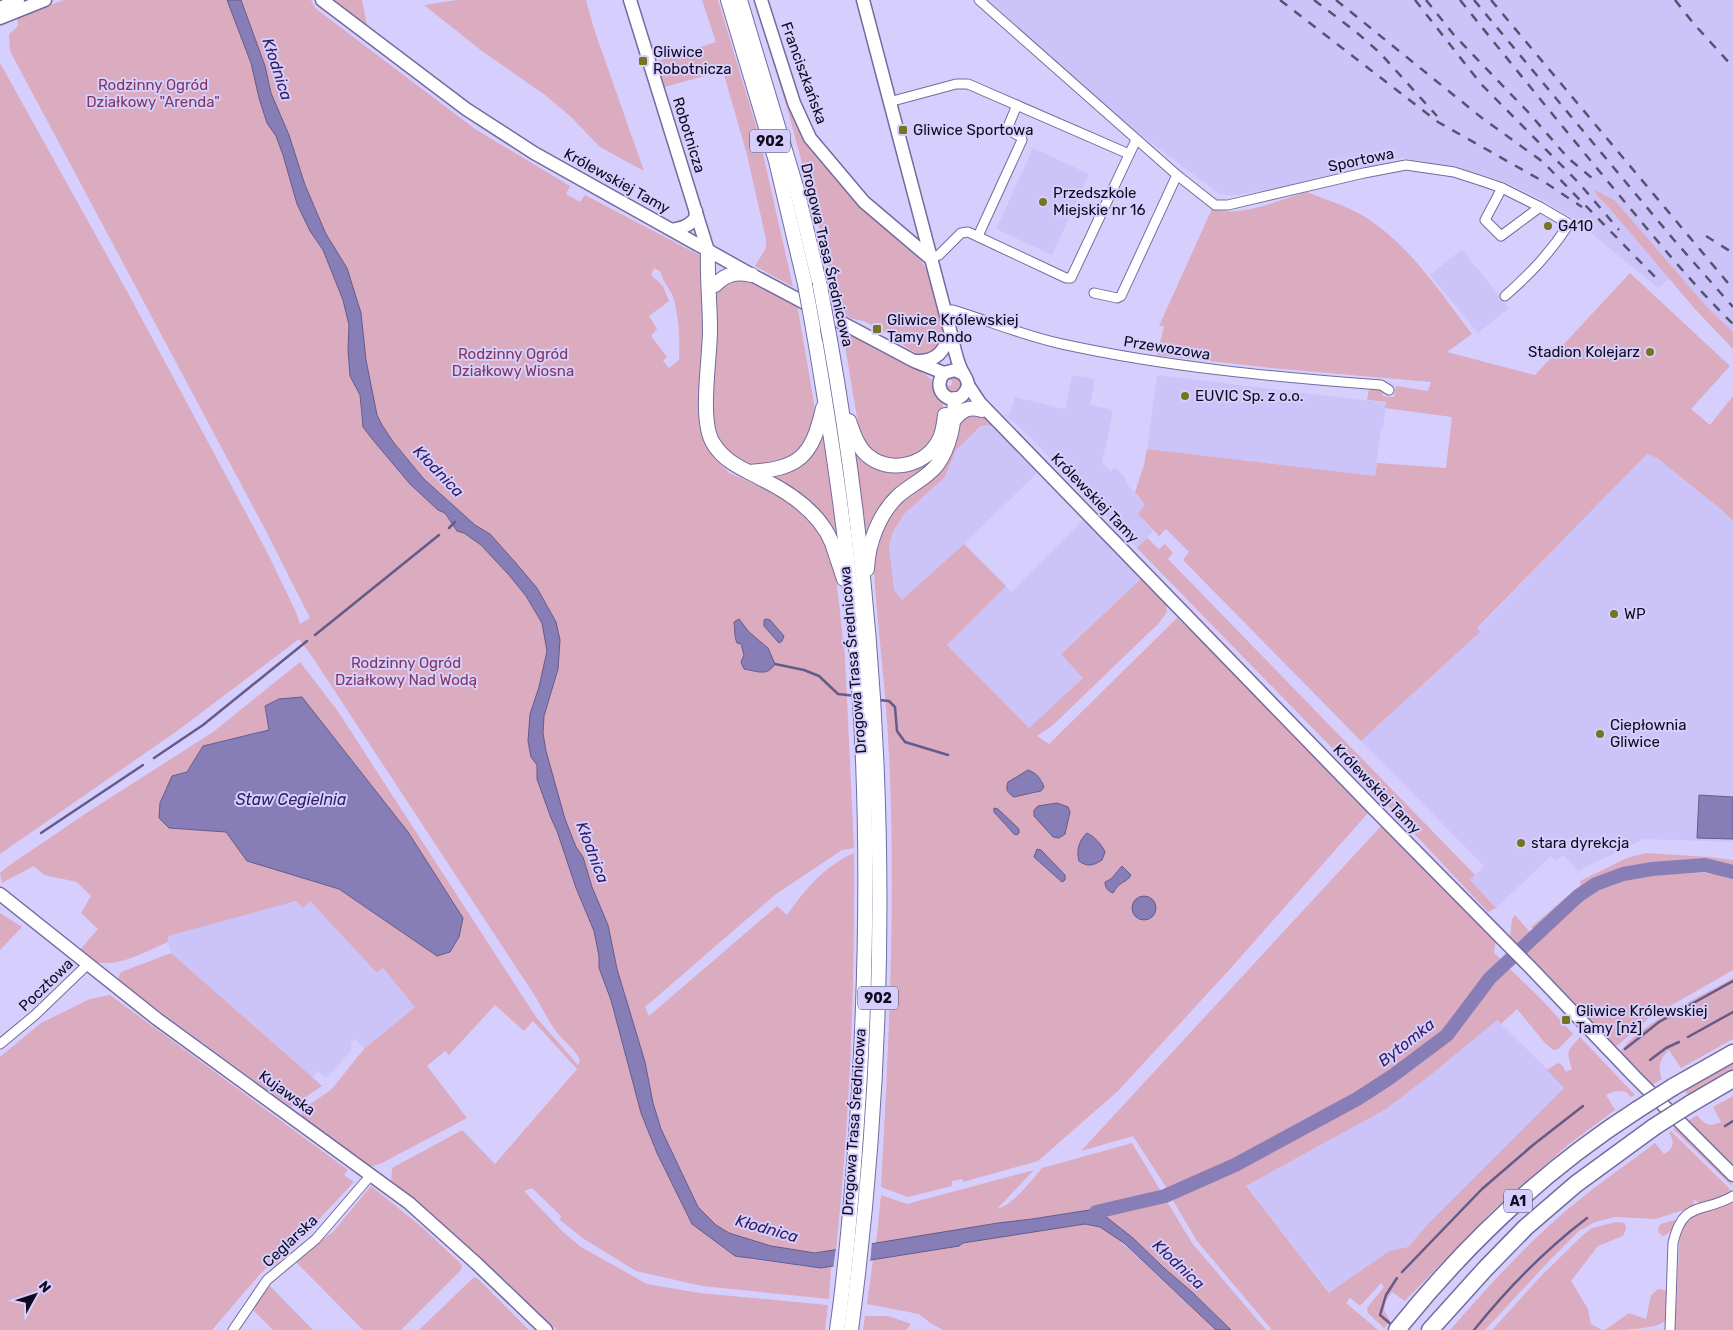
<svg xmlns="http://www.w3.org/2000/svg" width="1733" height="1330" viewBox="0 0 1733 1330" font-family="Rubik,sans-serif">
<rect width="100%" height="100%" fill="#d6cffd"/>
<g fill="#ccc4f8">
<path d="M988 0H1733V332L1706 306 1619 205 1596 194 1610 209 1669 279 1658 288 1575 220 1544 201 1506 183 1488 176 1425 162 1403 158 1282 187 1233 196 1219 194 1126 124Z"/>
<path d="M1033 148 1089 174 1052 255 996 229Z"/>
<path d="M1462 249 1509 308 1478 333 1430 275Z"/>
<path d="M1072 375 1095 379 1090 405 1110 409 1113 412 1102 463 1111 471 1115 467 1125 477 1127 484 1146 506 1138 514 1153 531 1137 548 1020 427 1004 415 1010 413 1015 397 1065 409Z"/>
<path d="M1157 375 1386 403 1383 429H1381L1375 476 1147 449Z"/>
<path d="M987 425 997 427 1039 471 964 544 902 601 894 590 889 545 893 532 904 514 945 477 956 450 980 428Z"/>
<path d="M1647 454 1657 458 1723 511 1733 521V842L1644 839 1578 871 1563 855 1556 861 1551 856 1496 908 1470 880 1484 866 1361 741 1480 632 1477 629Z"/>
<path d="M1084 519 1142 578 1061 653 1084 678 1029 728 947 645 1006 586 1011 592Z"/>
<path d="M296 901H310L376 972 382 967 415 1007 364 1049 355 1039 351 1043V1051L326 1078 318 1071 312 1077 171 953 167 936Z"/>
<path d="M1497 1020 1565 1087 1430 1222 1408 1247 1389 1251 1330 1293 1246 1186 1386 1109 1432 1074Z"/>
</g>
<g fill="#dbabbf" fill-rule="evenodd">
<path d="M64 0H227L251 63 267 123 276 136 283 155 297 204 310 231 323 250 343 300 349 325 348 350 355 384 360 395 361 416 373 440 410 484 438 510 445 513 457 531 464 533 481 545 509 575 526 596 542 623 547 651 539 687 530 714 528 741 531 757 537 765V779L551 818 557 831 576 888 593 928 599 956V968L611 1000 641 1113 657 1153 692 1224 749 1259 821 1268 831 1267 829 1299 702 1286 636 1271 584 1239 560 1220 561 1216 532 1188 524 1191 563 1232 581 1247 647 1284 699 1293 828 1305 825 1330H557L447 1228 391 1184 392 1168 462 1130 495 1164 577 1069 533 1021 524 1031 495 1005 449 1055 445 1051 427 1066 467 1118 382 1163 370 1167 301 1116 304 1108 331 1090 364 1049 415 1007 383 968 376 972 310 901 303 908 296 901 168 936V942C148 950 114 971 92 960 87 958 83 954 79 951L98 929 81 913 91 896 77 882 44 875 34 866 2 883 0 873 7 867 85 814 213 732 300 662 337 710 536 1017 578 1065 580 1060C576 1050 562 1040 555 1030 547 1019 542 1007 535 996L313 658 299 639 177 731 0 854V63L129 295 267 552 295 610 300 624 310 618 266 531 10 51 9 34 18 26 17 17ZM270 730 459 937 450 952 437 956 339 889 247 861 226 832 169 828 172 776 187 772 203 746Z"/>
<path d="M241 0H311L315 8 475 129 570 186 566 194 580 202 585 195 703 257 704 360 699 413 702 436 712 455 729 473 771 491 791 502 813 523 827 543 835 568 845 657 854 848 842 850 776 894 645 1007 649 1016 777 906 787 915C805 890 824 866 854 853 855 986 850 1118 836 1250L814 1253 771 1246 729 1233 716 1225 698 1207 690 1194 684 1176 661 1129 653 1103 645 1062 617 969 608 925 592 887 583 857 576 847 565 819 546 751 543 733 544 716 558 669 560 640 556 622 537 588 515 562 490 534 475 525 425 479 394 443 382 425 377 415 366 360 361 313 347 268 326 234 305 185 289 135 271 93 265 66ZM654 268 661 272C662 282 670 288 673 297 679 317 680 340 679 360L669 368 663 361 667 357 651 336 657 329 649 316 669 301 663 286 651 275ZM736 631 749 632 768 648 763 673C745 668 746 649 734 637Z"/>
<path d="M334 0H362L367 25Z"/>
<path d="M457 0H586L594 29 644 171 600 147 571 117 545 95 482 51 424 5Z"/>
<path d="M702 0H718L759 136 793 287 755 266 766 248V239L747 155 723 71 664 87 657 61 716 42Z"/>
<path d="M754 0H758L795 118 918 256C921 261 924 265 927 270 932 280 948 329 945 338 942 347 928 352 920 355L907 348 900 341 864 321 853 319 838 311 820 231 790 118Z"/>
<path d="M1595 190 1614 200 1619 205 1706 306 1733 332V349L1695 309 1610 209 1596 194Z"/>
<path d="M1307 192C1324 199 1344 205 1360 214 1408 242 1439 291 1472 334L1447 352 1535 375 1630 273 1730 366 1691 409 1710 425 1733 396V521L1723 511 1657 458 1647 454 1477 628 1480 632 1361 741 1183 560 1189 552 1166 529 1159 536 1138 514 1145 505 1135 492 1144 465 1147 449 1375 476 1377 463 1446 468 1452 417 1385 408 1386 402 1367 400 1369 389 1381 390 1383 396 1394 397 1396 386 1428 391 1431 382 1282 369 1157 355 1164 326H1159L1212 209C1241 218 1278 200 1307 192Z"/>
<path d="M744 276 797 304 814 403 815 422 803 448 786 463 755 466 740 460 727 451 720 441 713 418 715 294 717 287Z"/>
<path d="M842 328 908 364 926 375 934 382 943 401 942 421 937 437 919 455 894 460 881 456 868 447 860 435Z"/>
<path d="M956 376 961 380V388L956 392H949L945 384 951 386 952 381 946 378Z"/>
<path d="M982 414 997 427 987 425 980 427 956 450 945 477 904 514 893 532 889 545 894 590 902 600 964 544 1006 586 947 645 1029 728 1083 678 1061 654 1142 578 1166 604 1167 612 1159 623 1053 725 1037 736 1049 744 1177 618 1204 643 1368 813 1230 969 1118 1091 1038 1161 963 1182 962 1179 952 1181V1186L908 1197 881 1187C889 1043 896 899 889 755 886 689 877 624 873 558L877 536 898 501 937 470 959 416ZM1028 770 1042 780 1044 787 1037 793 1014 797 1015 777ZM1122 866 1131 875C1128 881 1120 883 1115 888L1105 882 1111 879Z"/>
<path d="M825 428 840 548 831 533 764 477 778 473Z"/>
<path d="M852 447 887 468 944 448 921 474 866 545Z"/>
<path d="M1147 538 1159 549 1165 544 1173 553 1168 559 1475 875 1470 880 1496 908 1488 912 1374 791 1137 548Z"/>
<path d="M1382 825 1496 938 1494 953 1503 961 1489 972 1443 1034 1396 1067 1356 1093 1233 1161 1168 1190 1133 1136 1081 1151Z"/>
<path d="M1646 853 1710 857 1733 860V867L1706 862 1643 866 1610 873 1582 889 1536 931 1531 927 1581 885 1580 881 1627 858Z"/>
<path d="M1705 873 1733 877V970L1649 1018 1618 1045 1612 1047 1525 953C1542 936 1558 917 1577 902 1614 872 1660 875 1705 873Z"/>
<path d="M0 913 22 927 0 950Z"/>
<path d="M1515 915 1533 936 1519 947 1510 937 1512 919Z"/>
<path d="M171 953 312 1077 322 1086 291 1107 121 983 118 978 121 972Z"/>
<path d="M1508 967 1543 1001 1573 1034 1558 1049 1553 1050 1545 1043 1517 1009 1501 1024 1497 1020 1432 1074 1386 1109 1246 1186 1329 1293 1389 1251 1408 1247 1430 1222 1564 1088 1547 1070 1558 1063 1562 1065 1566 1072 1572 1069C1566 1050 1567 1052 1580 1037L1635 1095 1631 1097 1626 1092C1618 1090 1613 1091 1606 1095L1615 1110 1569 1144 1490 1213 1405 1301 1392 1292 1386 1301 1384 1310 1390 1321 1384 1328 1368 1313 1367 1308 1384 1287 1381 1283 1362 1304 1359 1305 1350 1298 1346 1303 1378 1330H1272L1197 1241 1172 1199 1249 1163 1376 1093 1418 1064 1454 1034Z"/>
<path d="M1733 978V1039L1681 1068 1669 1050C1660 1057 1657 1069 1662 1079L1650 1086 1622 1058 1621 1051C1641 1022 1701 997 1733 978Z"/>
<path d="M110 995 348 1170 344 1175 354 1182 274 1267 271 1264 260 1274 212 1330H0V1057L41 1023 90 999Z"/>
<path d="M1733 1061V1070L1688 1095 1684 1089Z"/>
<path d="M1733 1096V1168L1688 1121 1697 1115C1705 1125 1709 1127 1721 1122L1713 1107Z"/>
<path d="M1675 1128C1688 1137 1729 1171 1732 1186L1673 1129Z"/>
<path d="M1671 1131 1731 1190 1725 1197 1700 1204 1694 1199 1693 1207 1655 1219 1615 1217 1595 1222 1579 1231 1549 1261 1485 1330H1450C1485 1290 1521 1250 1561 1215 1591 1189 1623 1167 1655 1143L1664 1154C1674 1149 1675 1141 1669 1133Z"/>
<path d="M1132 1143 1192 1243 1266 1330H1231L1192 1292 1164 1268 1133 1238 1096 1209 1032 1219 998 1223 876 1244 881 1195 907 1204 1034 1170 997 1209C1013 1205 1031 1181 1042 1168Z"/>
<path d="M371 1186 423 1228 462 1265 461 1270 401 1330H363L295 1261 316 1244 333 1232Z"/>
<path d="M1733 1199V1330H1675L1680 1231C1694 1208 1709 1208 1733 1199Z"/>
<path d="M1675 1220 1676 1222C1674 1227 1668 1235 1663 1236L1659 1233 1658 1228 1661 1224Z"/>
<path d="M1616 1222 1625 1223 1626 1229 1623 1236 1598 1246 1571 1281 1588 1309 1591 1324 1602 1330H1492L1543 1274 1582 1236 1592 1228Z"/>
<path d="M1085 1224 1100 1227 1117 1238 1216 1330H943L929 1322 919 1314 867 1304 873 1260 959 1246 963 1243Z"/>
<path d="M474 1277 478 1279 529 1330H419Z"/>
<path d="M268 1284 313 1330H273L252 1309Z"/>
<path d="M1658 1289 1668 1291C1668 1299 1669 1310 1667 1318 1662 1330 1621 1330 1605 1330L1629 1313 1646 1319 1651 1295Z"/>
<path d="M865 1316H888L911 1324 906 1330H863Z"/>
</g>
<g fill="#887eb7" stroke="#645b89">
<path d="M227 0H241L265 66 271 93 289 135 305 185 326 234 347 268 361 313 366 360 377 415 382 425 394 443 424 479 475 525 490 534 515 562 537 588 556 622 560 640 558 669 544 716 543 733 546 751 565 819 576 847 583 857 592 887 608 925 617 969 645 1062 653 1103 661 1129 698 1207 716 1225 729 1233 771 1246 815 1253 998 1223 1032 1219 1096 1209 1133 1238 1164 1268 1192 1292 1231 1330H1216L1124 1243 1100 1227 1085 1224 963 1243 959 1246 821 1268 735 1256 692 1224 657 1153 641 1113 611 1000 599 968V956L594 931 576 888 557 831 551 818 537 779V765L531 757 528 741 530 714 539 687 547 651 542 623 526 596 509 575 481 545 464 533 457 531 445 513 438 510 410 484 373 440 363 427 360 395 350 376 348 350 349 325 343 300 323 250 310 231 297 204 283 155 276 136 267 123 259 98 251 63Z"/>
<path d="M739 619 749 632 768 648 775 664C767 677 757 671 744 669L741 662 744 655 741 644 737 643C734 636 735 629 734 622Z"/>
<path d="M766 619 770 620 784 636 782 641 779 643 764 626V620Z"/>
<path d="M302 697 408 832 463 918 459 937 450 952 437 956 339 889 247 861 226 832 169 828 159 818 160 803 172 776 187 772 203 746 269 730 265 706 279 699Z"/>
<path d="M1028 770C1037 773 1041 779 1044 787L1041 791 1014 797C1008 793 1005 790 1008 782Z"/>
<path d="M1699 795 1733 797V839L1697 838Z"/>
<path d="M1057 803 1068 807 1070 812 1065 834 1059 838 1053 837 1034 816V810L1038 806Z"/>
<path d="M994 808 998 809 1019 829V833L1017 835 1014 834 994 812Z"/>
<path d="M1087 833C1094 836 1102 845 1105 852L1102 860C1093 866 1087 867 1079 861 1076 851 1079 840 1087 833Z"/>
<path d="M1037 849 1041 850 1065 875V880L1062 882 1034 857Z"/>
<path d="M1122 866 1131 875C1127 883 1119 881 1113 893 1108 891 1105 888 1105 882L1111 879Z"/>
<circle cx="1144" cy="908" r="12"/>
</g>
<path fill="#d6cffd" d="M872 1242 870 1264 833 1269 836 1248Z"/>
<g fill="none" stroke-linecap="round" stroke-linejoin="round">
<g stroke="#645b89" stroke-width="2.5">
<path d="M449 528 455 522"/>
<path d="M315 635 439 535"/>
<path d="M775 664 804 670 819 676 838 694 856 696"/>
<path d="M879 700 889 701 895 707 897 731 905 742 948 755"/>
<path d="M154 758 203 725 307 641"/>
<path d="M41 833 143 765"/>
<path d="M1688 1037 1733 1012"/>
<path d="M1625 1049 1659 1022 1733 981"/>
<path d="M1650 1060 1666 1048 1679 1042"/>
<path d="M1725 1126 1733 1121"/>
<path d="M1402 1272 1482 1189 1533 1145 1583 1106"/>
<path d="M1393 1326 1380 1315 1386 1295 1397 1278"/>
<path d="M1474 1330C1507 1289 1545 1250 1587 1218"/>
</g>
<path stroke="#887eb7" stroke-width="14" d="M1096 1212 1165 1196 1235 1165 1357 1099 1391 1077 1447 1035 1490 978 1578 896 1596 884 1623 874 1652 869 1705 865 1733 872"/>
<defs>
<g id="street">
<path d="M979 0 1177 175 1215 205H1228L1364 173 1406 165 1454 172 1485 182 1502 188 1540 207 1569 224C1550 253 1531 273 1505 296"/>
<path d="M889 102 956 84H968L1129 154"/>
<path d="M1502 188 1485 220 1501 236 1540 207"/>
<path d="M978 236 1022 140 1021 137 1007 129 1017 105"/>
<path d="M930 258 939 255 961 233 968 232 1066 278H1071L1136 140"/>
<path d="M1094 293 1117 298 1121 296 1177 175"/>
<path d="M944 310H953C989 321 1025 336 1062 344 1167 367 1274 377 1381 385L1389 390"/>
<path d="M0 1044 35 1015 87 965"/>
<path d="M233 1330 267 1280 316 1239 371 1175"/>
<path d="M1670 1330 1673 1243C1683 1199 1703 1214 1733 1196"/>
</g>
<g id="secondary">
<path d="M322 0 466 109 534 153 752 275 914 361 944 373"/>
<path d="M630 0 708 251"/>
<path d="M761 0 794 103 810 138 864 202 930 258"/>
<path d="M863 0 951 334C954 346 956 360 962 371 964 375 968 380 968 385 968 386 966 391 965 392 955 409 929 392 944 373L955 370 963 374"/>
<path d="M0 8 18 0"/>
<path d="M0 18 45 0"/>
<path d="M672 230C682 228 687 227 695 219L696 211"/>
<path d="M915 361C937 362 943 352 951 334"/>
<path d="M968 385 980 403 1375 810 1530 967 1635 1077 1733 1175"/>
<path d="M0 894 157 1019 409 1203 477 1264 546 1330"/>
</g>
<g id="primary">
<path d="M728 0 776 161 805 284"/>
<path d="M740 0 797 190 820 286"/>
<path d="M708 251C707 278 710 304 710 330 710 359 699 420 713 443 725 463 744 469 764 480 792 494 820 513 832 543 836 555 840 567 844 579"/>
<path d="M715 285C727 273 736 272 752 275"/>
<path d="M813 328C830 426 845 524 854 624 868 773 868 924 860 1073 855 1159 849 1245 837 1330"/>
<path d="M830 340C888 666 895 1001 851 1330"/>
<path d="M849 421C853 432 857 446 867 455 889 474 924 466 938 442 943 434 944 424 945 415"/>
<path d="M953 421C962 410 968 406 982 410"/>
<path d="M749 472C799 469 812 457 823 408"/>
<path d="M867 569C868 543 879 514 898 496 910 485 927 478 937 465 951 446 954 422 955 399"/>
</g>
<g id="highway">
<path d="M1673 1087 1733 1053"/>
<path d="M1690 1104 1733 1079"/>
<path d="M1397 1330C1465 1245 1545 1169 1637 1110"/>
<path d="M1430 1330 1486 1268 1526 1227 1576 1184 1654 1127"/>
</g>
</defs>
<use href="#street" stroke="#746b9e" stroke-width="11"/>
<use href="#secondary" stroke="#746b9e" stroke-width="15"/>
<use href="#primary" stroke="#746b9e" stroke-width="16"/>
<use href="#highway" stroke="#746b9e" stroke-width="19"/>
<use href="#street" stroke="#fff" stroke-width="9"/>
<use href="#secondary" stroke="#fff" stroke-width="12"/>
<use href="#primary" stroke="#fff" stroke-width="14"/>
<use href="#highway" stroke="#fff" stroke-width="16"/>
<g stroke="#57526f" stroke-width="2.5" stroke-dasharray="9 9" stroke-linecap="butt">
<path d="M1280 0 1438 122 1546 183 1582 207"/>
<path d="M1314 0 1355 31 1380 53 1437 116"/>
<path d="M1336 0 1482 118 1543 162 1660 282"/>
<path d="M1415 0 1481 84 1579 183 1619 230"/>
<path d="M1426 0 1454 35 1529 113 1568 158 1598 183"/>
<path d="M1460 0C1513 66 1566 131 1619 195 1656 239 1692 284 1733 324"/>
<path d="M1474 0 1674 240 1733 307"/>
<path d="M1491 0 1733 289"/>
<path d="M1675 0 1694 24 1733 67"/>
<path d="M1706 236 1733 253"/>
</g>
<defs>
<g id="primary-bridge">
<path d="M805 284 813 328"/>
<path d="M820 286 830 340"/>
</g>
<g id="highway-bridge">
<path d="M1637 1110 1673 1087"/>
<path d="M1654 1127 1690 1104"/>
</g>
</defs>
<use href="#primary-bridge" stroke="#746b9e" stroke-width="16" stroke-linecap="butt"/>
<use href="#highway-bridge" stroke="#746b9e" stroke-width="19" stroke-linecap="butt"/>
<use href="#primary-bridge" stroke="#fff" stroke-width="14"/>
<use href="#highway-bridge" stroke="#fff" stroke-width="16"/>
</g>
<g fill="#73761e" stroke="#d6cffd" stroke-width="2">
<rect x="638" y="56" width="10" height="10" rx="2.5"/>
<rect x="898" y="125" width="10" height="10" rx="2.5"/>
<circle cx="1043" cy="202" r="5"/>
<circle cx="1548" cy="226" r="5"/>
<rect x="872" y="324" width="10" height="10" rx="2.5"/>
<circle cx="1650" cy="352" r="5"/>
<circle cx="1185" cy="396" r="5"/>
<circle cx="1614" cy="614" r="5"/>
<circle cx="1600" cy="734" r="5"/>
<circle cx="1521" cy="843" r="5"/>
<rect x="1561" y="1015" width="10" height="10" rx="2.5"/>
</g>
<g text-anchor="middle" stroke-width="4" stroke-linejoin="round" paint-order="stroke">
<g fill="#d6cffd" stroke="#4b4561" stroke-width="1">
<rect x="750" y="129.5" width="40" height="23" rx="4"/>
<rect x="858" y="986.5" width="40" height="23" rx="4"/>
<rect x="1504" y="1189.5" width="28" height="23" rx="4"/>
</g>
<g font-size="14" font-weight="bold" fill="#0f0a1e">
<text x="770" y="146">902</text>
<text x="878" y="1003">902</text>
<text x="1518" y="1206">A1</text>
</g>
<g font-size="15" fill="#0f0a1e" stroke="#d6cffd" text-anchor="start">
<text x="653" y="57">Gliwice<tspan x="653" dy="17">Robotnicza</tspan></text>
<text x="913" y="135">Gliwice Sportowa</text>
<text x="1053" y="198">Przedszkole<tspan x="1053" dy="17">Miejskie nr 16</tspan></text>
<text x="1558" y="231">G410</text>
<text x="887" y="325">Gliwice Królewskiej<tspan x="887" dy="17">Tamy Rondo</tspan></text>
<text x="1640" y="357" text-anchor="end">Stadion Kolejarz</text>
<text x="1195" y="401">EUVIC Sp. z o.o.</text>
<text x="1624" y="619">WP</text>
<text x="1610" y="730">Ciepłownia<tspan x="1610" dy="17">Gliwice</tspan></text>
<text x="1531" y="848">stara dyrekcja</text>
<text x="1576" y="1016">Gliwice Królewskiej<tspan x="1576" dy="17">Tamy [nż]</tspan></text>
</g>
<g font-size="15" fill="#0f0a1e" stroke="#d6cffd">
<text transform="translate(804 73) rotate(70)" y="5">Franciszkańska</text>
<text transform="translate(689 135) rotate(73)" y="5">Robotnicza</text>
<text transform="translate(1361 160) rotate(-12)" y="5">Sportowa</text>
<text transform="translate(617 181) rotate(29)" y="5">Królewskiej Tamy</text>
<text transform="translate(827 255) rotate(77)" y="5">Drogowa Trasa Średnicowa</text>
<text transform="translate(1167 348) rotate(9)" y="5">Przewozowa</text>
<text transform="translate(1095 498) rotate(46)" y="5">Królewskiej Tamy</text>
<text transform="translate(853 660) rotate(-95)" y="5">Drogowa Trasa Średnicowa</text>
<text transform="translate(1377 789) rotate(46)" y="5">Królewskiej Tamy</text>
<text transform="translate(46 985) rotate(-44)" y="5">Pocztowa</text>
<text transform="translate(287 1093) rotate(36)" y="5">Kujawska</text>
<text transform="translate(854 1122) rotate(-86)" y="5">Drogowa Trasa Średnicowa</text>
<text transform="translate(290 1241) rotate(-43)" y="5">Ceglarska</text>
</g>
<g font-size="15" fill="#83365c" stroke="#d6cffd">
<text x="153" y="90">Rodzinny Ogród<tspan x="153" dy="17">Działkowy "Arenda"</tspan></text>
<text x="513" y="359">Rodzinny Ogród<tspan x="513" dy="17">Działkowy Wiosna</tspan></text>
<text x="406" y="668">Rodzinny Ogród<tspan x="406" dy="17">Działkowy Nad Wodą</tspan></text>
</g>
<g font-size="16" font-style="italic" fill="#311c61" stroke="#d6cffd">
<text transform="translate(278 69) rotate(72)" y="6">Kłodnica</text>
<text transform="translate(439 471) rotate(46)" y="6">Kłodnica</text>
<text x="291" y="805">Staw Cegielnia</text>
<text transform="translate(593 852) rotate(69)" y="6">Kłodnica</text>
<text transform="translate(1406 1042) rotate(-38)" y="6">Bytomka</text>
<text transform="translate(767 1228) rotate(16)" y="6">Kłodnica</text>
<text transform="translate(1179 1264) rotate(43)" y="6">Kłodnica</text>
</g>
</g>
<g transform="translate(35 1295) rotate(50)" stroke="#d6cffd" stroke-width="4" paint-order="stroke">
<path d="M0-4L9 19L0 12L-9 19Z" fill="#0f0a1e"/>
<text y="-8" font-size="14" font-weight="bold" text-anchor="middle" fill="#0f0a1e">N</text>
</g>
</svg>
